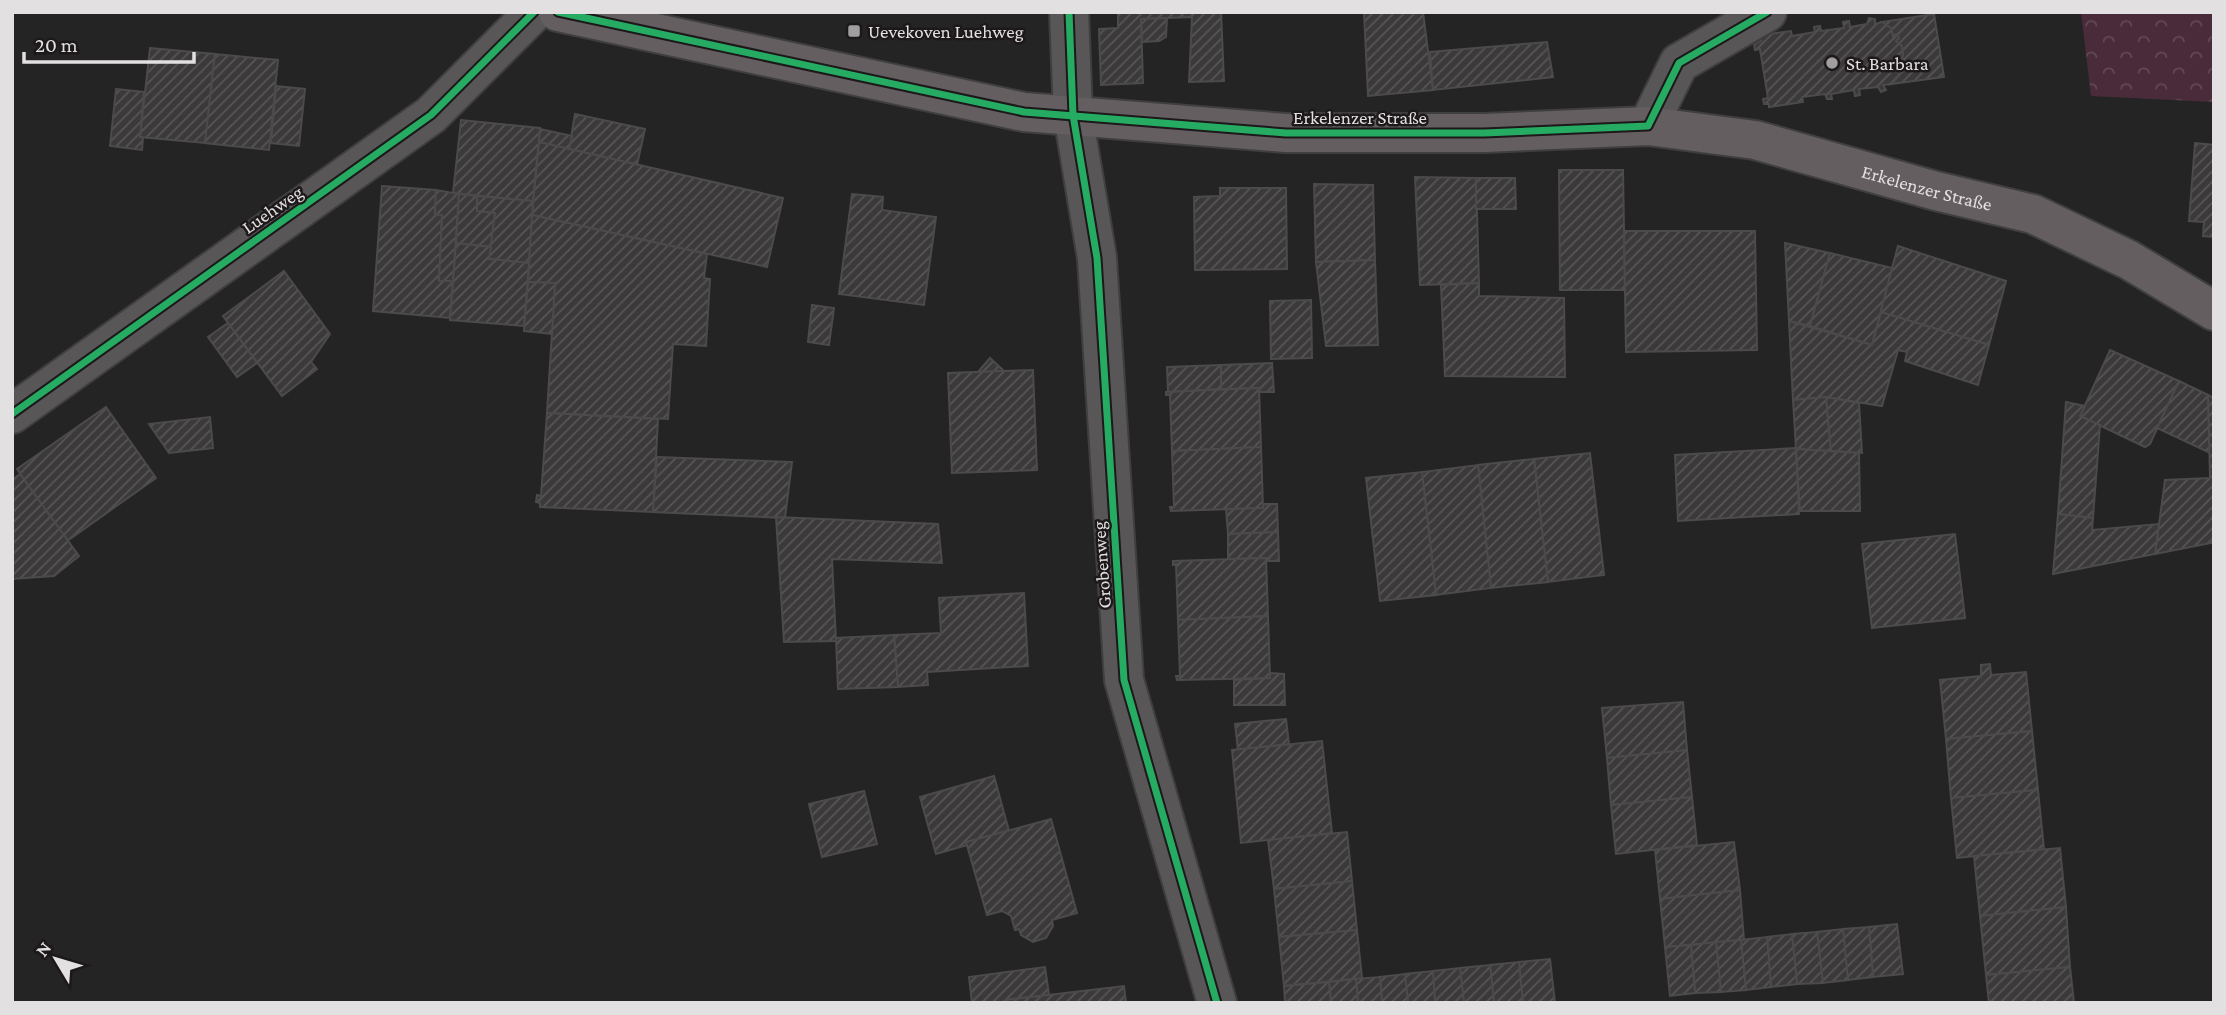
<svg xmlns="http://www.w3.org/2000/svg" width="2226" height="1015" viewBox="0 0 2226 1015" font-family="'Crimson Pro',serif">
<defs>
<pattern id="park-crowns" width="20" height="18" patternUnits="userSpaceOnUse" patternTransform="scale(1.75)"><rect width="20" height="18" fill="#492b3a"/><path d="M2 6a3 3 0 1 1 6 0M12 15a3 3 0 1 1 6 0" fill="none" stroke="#634956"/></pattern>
<pattern id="building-hatch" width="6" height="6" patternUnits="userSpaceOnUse" patternTransform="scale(1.75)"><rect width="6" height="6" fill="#3b393a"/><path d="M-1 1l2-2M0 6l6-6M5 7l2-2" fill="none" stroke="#575556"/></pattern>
</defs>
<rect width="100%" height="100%" fill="#252424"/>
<path fill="url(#park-crowns)" d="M2081 12H2214V102L2091 96Z"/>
<g fill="url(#building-hatch)" stroke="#4c4b4b" stroke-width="2">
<path d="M1118 12H1221L1224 81 1189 82 1192 17 1141 19 1143 83 1101 85 1099 29 1118 28Z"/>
<path d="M1364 12H1423L1433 90 1368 96Z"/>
<path d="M1934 14 1944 77 1891 84 1899 76 1898 68 1902 69 1903 64 1899 62 1903 56 1902 46 1896 41 1899 38 1897 34 1893 36 1891 28 1882 22Z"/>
<path d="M1167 18 1166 37 1159 41 1142 42 1141 19Z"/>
<path d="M1869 18 1875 19V24L1882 22 1891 28 1893 36 1897 34 1899 38 1896 41 1902 46 1903 56 1899 62 1903 64 1902 69 1898 68 1899 76 1891 84 1883 85 1886 90 1881 92 1878 87 1859 89 1860 95 1855 96 1854 90 1831 94 1832 99H1827L1825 94 1802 97 1803 102 1769 107V104H1764L1763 99 1768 98 1760 49 1755 50 1754 45 1761 41 1760 35 1791 31 1792 36 1815 32 1814 27 1820 26 1821 31 1844 28 1843 22 1849 21 1850 27 1867 24Z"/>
<path d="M1547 42 1553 77 1433 90 1430 52Z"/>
<path d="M150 48 215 54 205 143 140 137Z"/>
<path d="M215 54 278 60 269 150 205 143Z"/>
<path d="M276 86 305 89 299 146 271 143Z"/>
<path d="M116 89 144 92 140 137 143 138 142 150 110 146Z"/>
<path d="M575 114 645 129 637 165 569 149Z"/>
<path d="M461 120 540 128 533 201 453 193Z"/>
<path d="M540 129 572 136 569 149 539 142Z"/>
<path d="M539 142 783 198 767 267 532 215Z"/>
<path d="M2195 143 2214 145V237L2203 236 2204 222 2189 221Z"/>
<path d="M1559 170H1623L1625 290H1560Z"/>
<path d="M1415 177 1476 178 1479 283 1420 285Z"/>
<path d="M1476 178H1515L1516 209H1476Z"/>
<path d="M1314 184 1373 185 1375 260 1316 262Z"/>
<path d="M382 186 436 190 435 214 442 215 439 281H453L450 318 373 311Z"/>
<path d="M1220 188H1286L1287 269 1195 270 1194 197 1220 196Z"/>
<path d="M436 190 459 194 453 281H439L442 215 435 214Z"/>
<path d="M459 194 477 196V211L495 213 491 247 456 243Z"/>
<path d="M852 194 883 197 882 210 936 217 924 305 839 294Z"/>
<path d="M477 196 533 201 529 263 489 259 495 213 477 211Z"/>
<path d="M532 215 707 254 704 278 710 279 706 346 673 344 668 419 547 413 555 283 528 282Z"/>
<path d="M1624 231H1755L1757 350 1626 352Z"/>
<path d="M456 243 491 247 489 259 529 263 524 326 450 320Z"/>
<path d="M1785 243 1830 253 1810 326 1789 321Z"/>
<path d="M1898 246 2006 281 1989 345 1880 312Z"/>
<path d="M1830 253 1892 268 1872 345 1810 326Z"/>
<path d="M1375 260 1378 345 1326 346 1316 262Z"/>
<path d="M284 271 330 334 311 362 317 369 282 396 223 316Z"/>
<path d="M528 282 555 283 552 334 524 331Z"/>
<path d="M1479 283V296L1564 298 1565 377 1445 376 1441 285Z"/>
<path d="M1311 300 1312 358 1271 359 1270 301Z"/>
<path d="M812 305 834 308 829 345 808 342Z"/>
<path d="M1881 312 1989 345 1978 385 1905 361 1907 352 1898 350 1882 406 1826 397 1793 400 1789 321 1872 345Z"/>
<path d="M228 323 257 363 237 377 208 337Z"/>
<path d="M2110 350 2179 381 2150 444 2145 447 2080 416Z"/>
<path d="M990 358 1004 371 977 373Z"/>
<path d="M1272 363 1274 392H1260L1259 388 1221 389V365Z"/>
<path d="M1221 365V389L1168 392 1167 367Z"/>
<path d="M1033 370 1037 470 952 473 948 373Z"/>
<path d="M2179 381 2208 395 2210 453 2157 428Z"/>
<path d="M1259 388 1261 447 1172 451 1170 395H1166V392Z"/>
<path d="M2208 395 2214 398V539L2211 540V543L2155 554 2165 480 2210 478Z"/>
<path d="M1826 397 1831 451 1796 449 1793 400Z"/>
<path d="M1826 397 1859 403 1862 453 1831 451Z"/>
<path d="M2066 402 2085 406 2080 416 2100 425 2093 518 2058 514Z"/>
<path d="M106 407 156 478 67 541 17 469Z"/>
<path d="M547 413 658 419 653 512 540 507V503L536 502 537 495 541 496Z"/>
<path d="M210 417 213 448 169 453 149 424Z"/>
<path d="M1261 447 1263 508 1171 511 1170 507H1174L1172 451Z"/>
<path d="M1796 448 1799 514 1678 521 1675 455Z"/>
<path d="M1796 449 1859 453 1860 511H1800Z"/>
<path d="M1590 453 1604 575 1548 582 1534 459Z"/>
<path d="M657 457 792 462 785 518 653 512Z"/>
<path d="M1534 459 1548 582 1491 588 1478 465Z"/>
<path d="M1478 465 1491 588 1436 595 1422 472Z"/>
<path d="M1422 472 1436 595 1380 601 1366 478Z"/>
<path d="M20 474 79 556 54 576 12 579V480Z"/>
<path d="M1264 504H1277L1278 532 1228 534 1226 509 1263 508Z"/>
<path d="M2058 514 2093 518 2092 530 2159 524 2155 554 2053 574Z"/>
<path d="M776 517 938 524 942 563 832 559 836 641 784 642Z"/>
<path d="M1278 532 1279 561H1266V558L1228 559V534Z"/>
<path d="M1955 534 1965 618 1872 628 1862 544Z"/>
<path d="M1266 558 1268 616 1178 620 1176 564 1173 565V561Z"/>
<path d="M1024 593 1028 666 927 672 928 685 898 687 894 635 941 633 939 598Z"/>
<path d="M1268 616 1270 678 1177 680 1176 676H1180L1178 620Z"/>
<path d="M894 635 898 687 838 689 836 638Z"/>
<path d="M1990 664 1991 675 2026 672 2032 731 1946 739 1940 680 1981 676V665Z"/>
<path d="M1270 673 1284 674 1285 705H1234V680L1270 678Z"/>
<path d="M1683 702 1687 750 1607 758 1602 708Z"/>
<path d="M1286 719 1289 744 1238 750 1235 724Z"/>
<path d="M2032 731 2038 790 1951 798 1946 739Z"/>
<path d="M1322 741 1332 833 1241 843 1232 750Z"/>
<path d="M1687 750 1692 797 1611 805 1607 758Z"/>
<path d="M994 776 1009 831 966 842 967 845 936 854 920 797Z"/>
<path d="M2038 790 2044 849 1957 858 1951 798Z"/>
<path d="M864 791 877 844 822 857 809 804Z"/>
<path d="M1692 797 1697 845 1616 854 1611 805Z"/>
<path d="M1051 819 1077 913 1052 920 1053 926 1046 938 1033 942 1021 935 1019 929 1015 930 1011 916 1002 911 987 915 966 842Z"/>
<path d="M1347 832 1352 881 1274 889 1268 840Z"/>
<path d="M1734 842 1740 890 1660 899 1655 850Z"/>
<path d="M2060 848 2066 907 1980 916 1974 856Z"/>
<path d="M1352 881 1357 930 1279 937 1274 889Z"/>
<path d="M1740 890 1744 940 1665 947 1660 899Z"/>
<path d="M2066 907 2070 967 1986 975 1980 916Z"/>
<path d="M1897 924 1903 974 1873 977 1869 927Z"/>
<path d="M1869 927 1873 977 1848 980 1843 929Z"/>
<path d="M1843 929 1848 980 1823 983 1817 932Z"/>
<path d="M1357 930 1362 978 1284 986 1279 937Z"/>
<path d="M1817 932 1823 983 1797 984 1792 934Z"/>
<path d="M1792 934 1797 984 1771 987 1767 937Z"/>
<path d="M1767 937 1771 987 1746 990 1741 940Z"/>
<path d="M1741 940 1746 990 1721 992 1716 942Z"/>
<path d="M1716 942 1721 992 1695 993 1691 945Z"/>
<path d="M1691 945 1695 993 1670 996 1665 947Z"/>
<path d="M1550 959 1555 1003H1523L1519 962Z"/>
<path d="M1519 962 1523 1003H1494L1490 965Z"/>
<path d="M1490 965 1494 1003H1464L1460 968Z"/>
<path d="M1045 967 1049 995 1006 1000V1003H972L969 977Z"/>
<path d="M2070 967 2074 1003H1989L1986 975Z"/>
<path d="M1460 968 1464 1003H1435L1433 971Z"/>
<path d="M1433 971 1435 1003H1408L1405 974Z"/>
<path d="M1405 974 1408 1003H1382L1380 977Z"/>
<path d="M1380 977 1382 1003H1358L1356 979Z"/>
<path d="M1356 979 1358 1003H1331L1329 982Z"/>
<path d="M1329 982 1331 1003H1285L1284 986Z"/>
<path d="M1124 986 1126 1003H1006V1000Z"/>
</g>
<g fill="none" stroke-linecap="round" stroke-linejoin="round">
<defs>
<g id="minor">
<path d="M1069 12 1073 115 1097 258 1124 680 1217 1003"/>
<path d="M1648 126 1679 63 1767 12"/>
<path d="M12 414 431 115 534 12"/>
</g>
<g id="major">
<path id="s1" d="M558 12 1024 112 1286 133H1484L1648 126 1755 140 1936 191 2033 214 2129 260 2214 311"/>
</g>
</defs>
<use href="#minor" stroke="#403f40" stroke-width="42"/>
<use href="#major" stroke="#403f40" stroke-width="42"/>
<use href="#minor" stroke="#585657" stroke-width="38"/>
<use href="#major" stroke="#645e60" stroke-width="38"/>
<defs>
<g id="cycleway">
<path d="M558 12 1024 112 1286 133H1484L1648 126 1679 63 1767 12"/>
<path d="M1069 12 1073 115 1097 258 1124 680 1217 1003"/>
<path d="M12 414 431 115 534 12"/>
</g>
</defs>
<use href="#cycleway" stroke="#1d191b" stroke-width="11"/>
<use href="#cycleway" stroke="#26ab63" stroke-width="7"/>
</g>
<g fill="#a09e9f" stroke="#1d191b" stroke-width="2.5">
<rect x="847" y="24" width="14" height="14" rx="3.5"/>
<circle cx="1832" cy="63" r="7"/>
</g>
<g text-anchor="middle" stroke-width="5" stroke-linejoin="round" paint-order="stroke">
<g font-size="19" fill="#e2e0e1" stroke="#1d191b" text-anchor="start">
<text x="868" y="38">Uevekoven Luehweg</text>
<text x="1846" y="70">St. Barbara</text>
</g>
<g font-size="19" fill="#e2e0e1" stroke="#1d191b">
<text x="1360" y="124">Erkelenzer Straße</text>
<text dy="7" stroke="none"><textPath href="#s1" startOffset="1388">Erkelenzer Straße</textPath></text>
<text transform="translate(272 209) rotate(-35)" y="7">Luehweg</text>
<text transform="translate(1101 565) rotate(-94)" y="7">Grobenweg</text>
</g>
</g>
<rect width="2226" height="1015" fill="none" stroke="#e2e0e1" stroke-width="28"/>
<g transform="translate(56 959) rotate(308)" stroke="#1d191b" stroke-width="5" paint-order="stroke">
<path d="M0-5L12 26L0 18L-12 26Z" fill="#e2e0e1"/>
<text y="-10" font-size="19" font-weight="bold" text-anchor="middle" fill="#e2e0e1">N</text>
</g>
<path d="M24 52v10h170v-10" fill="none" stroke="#e2e0e1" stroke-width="3.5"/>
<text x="35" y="52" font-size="21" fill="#e2e0e1" stroke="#1d191b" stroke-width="5" paint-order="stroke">20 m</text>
</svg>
